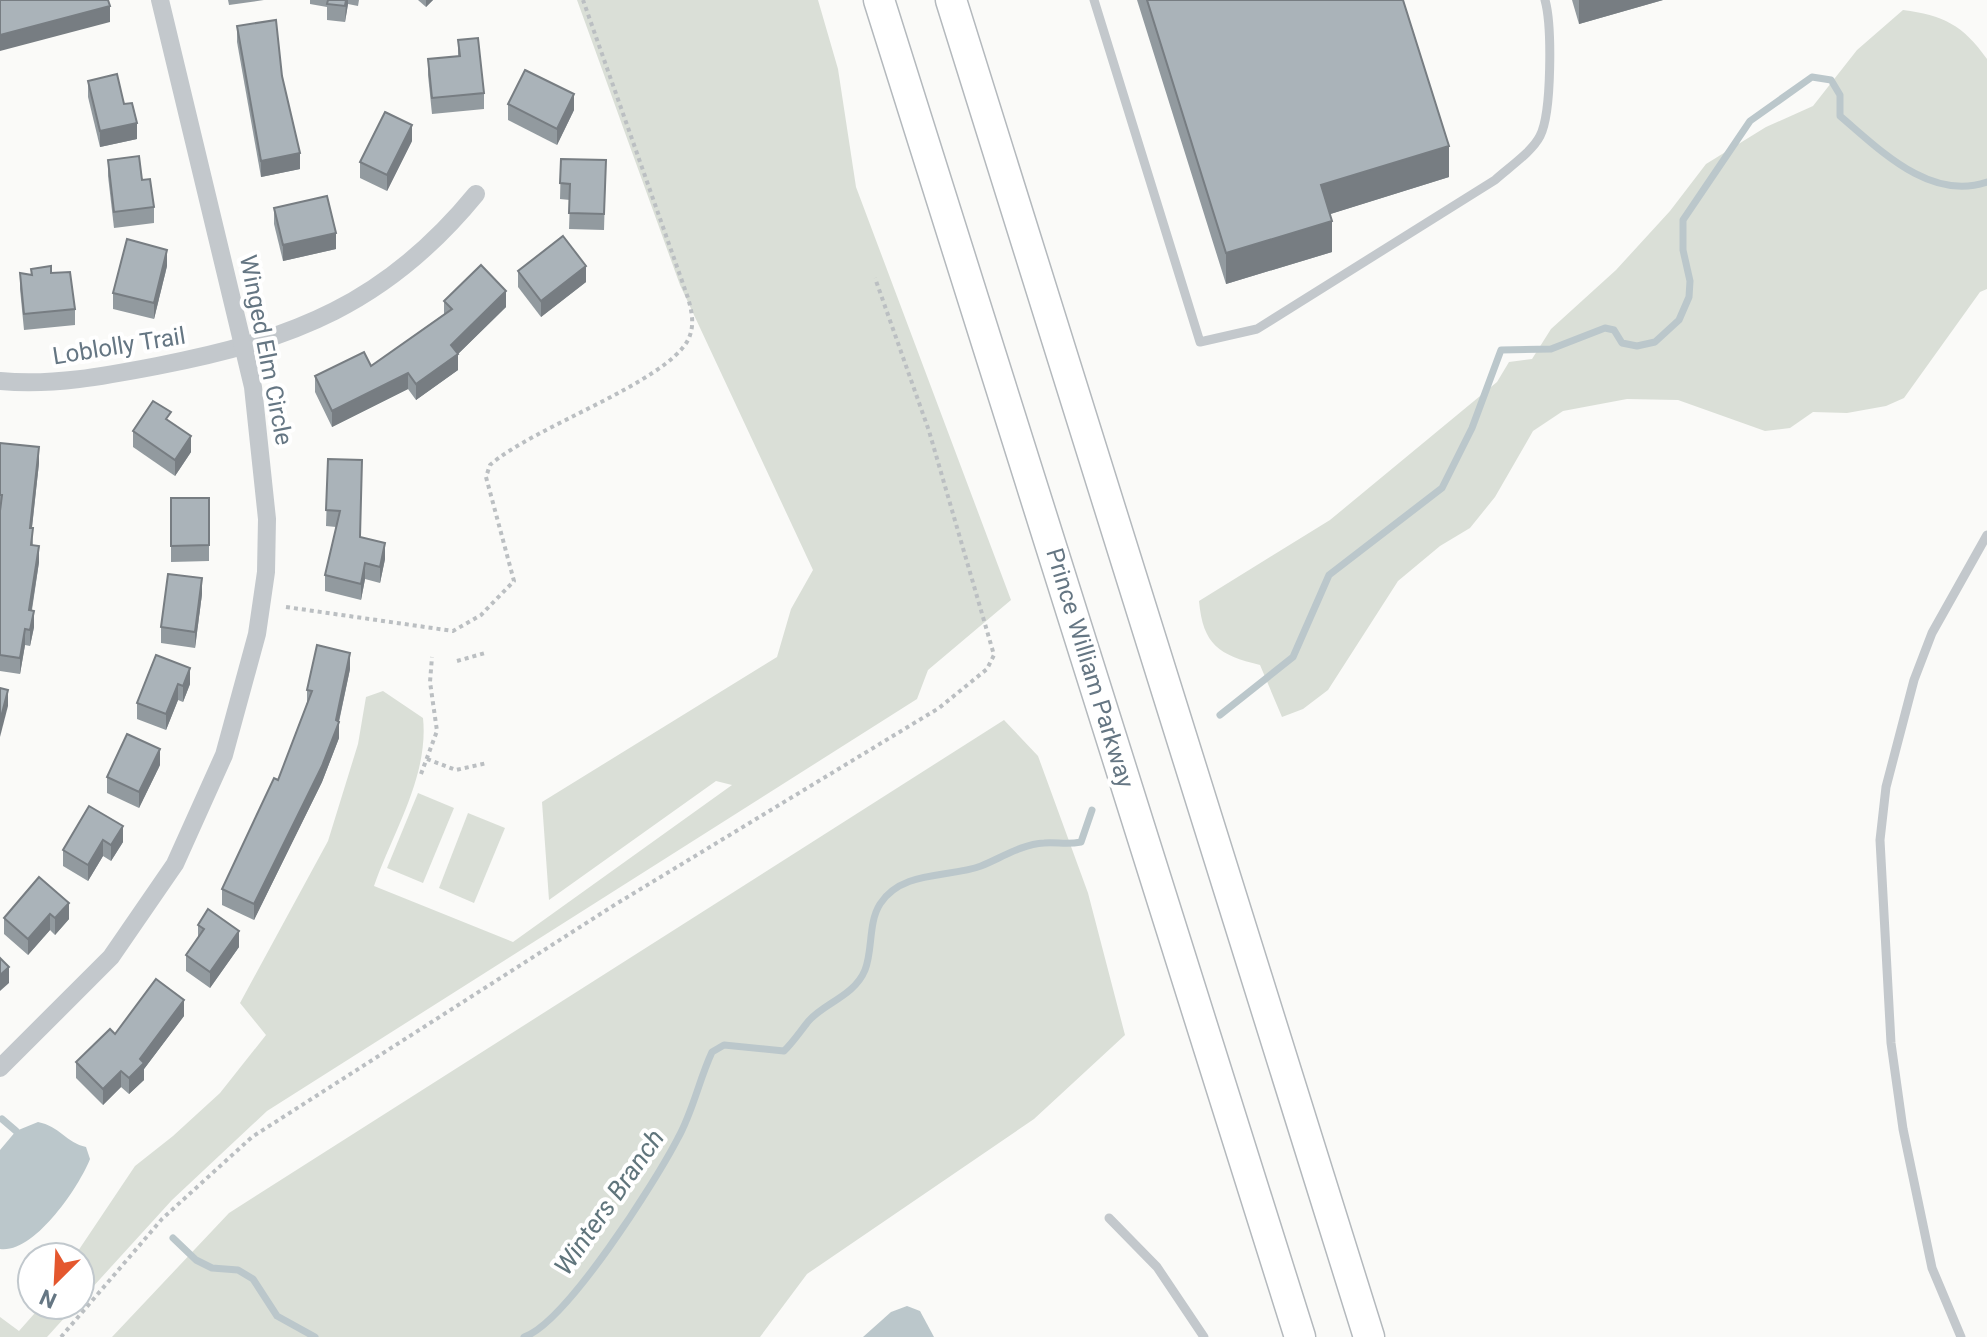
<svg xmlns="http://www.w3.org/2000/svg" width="1987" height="1337" viewBox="0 0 1987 1337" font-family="Roboto,sans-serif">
<rect width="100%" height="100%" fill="#fafaf8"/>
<g fill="#dadfd7">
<path d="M577 0H818L838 69 856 187 1011 600 928 670 917 699 267 1111 172 1200 80 1301V1257H74L135 1166 173 1136 220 1093 266 1035 240 1003 328 841 358 744 366 697 383 691 423 718C429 776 393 832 374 886L513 942 732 785 716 781 549 900 542 802 777 657 791 609 813 570 680 285Z"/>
<path d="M1903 10C1943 15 1963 25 1987 59V289L1980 292 1904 398 1886 406 1847 413 1813 412 1790 428 1765 431 1678 400 1627 399 1563 411 1533 431 1495 497 1470 528 1440 546 1398 581 1328 690 1303 709 1282 717 1260 665C1219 655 1203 645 1199 601L1330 520 1497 382 1509 362 1532 359 1551 329 1616 270 1670 211 1706 164 1766 127 1813 106 1857 50Z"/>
<path d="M1004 720 1038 756 1088 893 1125 1035 1034 1119 807 1274 760 1337H112L229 1213Z"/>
<path d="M418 793 454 808 423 883 387 868Z"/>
<path d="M468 813 505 828 474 903 439 888Z"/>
<path d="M42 1305H76L47 1337H0V1317L19 1331Z"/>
</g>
<g fill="#bbc7cb">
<path d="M38 1122C59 1126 67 1143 86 1147L90 1159C79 1187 34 1254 0 1249V1150L16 1131Z"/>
<path d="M907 1306 920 1311 934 1337H863L891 1312Z"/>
</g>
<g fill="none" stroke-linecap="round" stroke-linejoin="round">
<g stroke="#bbc7cb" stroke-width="7">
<path d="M1220 715 1293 657 1329 575 1442 488 1472 428 1501 350 1551 349 1605 328 1614 330 1622 343 1637 346 1655 342 1679 320 1689 297 1690 281 1683 250V220L1750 121 1812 77 1831 80 1840 95V116C1879 149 1930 202 1987 182"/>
<path d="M2 1119 16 1131"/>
<path d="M173 1238 196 1260 212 1268 238 1270 253 1279 277 1316 315 1337"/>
<path d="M524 1337C566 1323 656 1181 678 1138 693 1111 699 1080 712 1052L724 1045 784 1051C793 1042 799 1033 807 1023 821 1004 854 997 865 970 873 950 868 923 880 904 902 870 949 878 981 866 1001 858 1022 844 1044 843 1058 842 1067 845 1081 842L1092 810"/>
</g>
<defs>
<g id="trunk">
<path d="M879 0 1300 1337"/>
<path d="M951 0 1369 1337"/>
</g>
</defs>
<use href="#trunk" stroke="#b4b9bd" stroke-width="33"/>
<g stroke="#bbbfc2" stroke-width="4" stroke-dasharray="4 4" stroke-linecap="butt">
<path d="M286 607 453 631 481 615 514 581 486 477 490 465C533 427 665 383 688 340 695 326 692 312 688 298L583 0"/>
<path d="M457 661 485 653"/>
<path d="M427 759 456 770 487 763"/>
<path d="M421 774 437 731 430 682 432 657"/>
<path d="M61 1337 162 1219 252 1137 616 904 939 708 987 669 994 655 929 431 875 278"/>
</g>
<g stroke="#c3c8cc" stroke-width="9">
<path d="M1094 0 1200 342 1257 329 1495 180C1508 168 1532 152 1540 136 1552 113 1552 25 1545 0"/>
<path d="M1109 1218 1157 1267 1204 1337"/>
<path d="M1961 1337 1932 1268 1903 1129 1891 1043 1880 840 1886 787 1914 680 1932 633 1987 535"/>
</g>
<g stroke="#c3c8cc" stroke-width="18">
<path d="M0 381C53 386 105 376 157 366 293 340 387 303 476 194"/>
<path d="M0 1068 111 957 175 864 224 755 257 634 266 572 267 519 253 387 160 0"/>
</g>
<use href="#trunk" stroke="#fff" stroke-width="30"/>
</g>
<g fill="#929a9f">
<path d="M228 0H264L229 5Z"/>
<path d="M310 0H359L358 6 348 4 345 22 327 20V7L310 4Z"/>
<path d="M418 0H433L426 7Z"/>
<path d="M1137 0H1403L1449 177 1330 214 1332 252 1226 284Z"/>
<path d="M1572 0H1663L1579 24Z"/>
<path d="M237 26 282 76 300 169 261 177 237 42Z"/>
<path d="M458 40 484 93V109L432 114 428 75V59L458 56Z"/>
<path d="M88 81 124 104 137 139 100 147 88 97Z"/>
<path d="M508 104 574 110 557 145 508 120Z"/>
<path d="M412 141 387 191 360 178V162Z"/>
<path d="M561 159 606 160 604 230 569 229 570 200 560 199Z"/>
<path d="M108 160 142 180 154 207V223L114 228 108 176Z"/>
<path d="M274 208 336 249 283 261 274 224Z"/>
<path d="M167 266 154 319 113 309V293Z"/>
<path d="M31 269 51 273 75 309V325L24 330 20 289V273L31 275Z"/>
<path d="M518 271 586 282 541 317 518 287Z"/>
<path d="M444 301 506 307 458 354V370L416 400 408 389 332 427 315 392V376L371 366 444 314Z"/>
<path d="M171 423 191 452 175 476 133 447V431Z"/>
<path d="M0 443 39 463 32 528 33 545 39 562 32 610 34 627 30 646 25 645 20 674 0 671Z"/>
<path d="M328 459 360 537 385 559 380 583 365 579 361 600 325 591V575L336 527 326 526Z"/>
<path d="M171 498H209V561L171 562Z"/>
<path d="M202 594 195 648 161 643V627Z"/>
<path d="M156 655 190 684 183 702 178 700 166 730 137 719V703Z"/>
<path d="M350 669 339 722V738L322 782 254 920 222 905V889L278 780 307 703V690Z"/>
<path d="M160 765 139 808 107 793V777Z"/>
<path d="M89 806 123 842 111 861 103 856 88 881 63 866V850Z"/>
<path d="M39 877 69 919 55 935 50 930 28 955 4 934V918Z"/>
<path d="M198 925 239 947 210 988 186 971V955L198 938Z"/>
<path d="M184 1016 144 1069V1080L129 1094 121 1087 103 1105 76 1078V1062L115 1034Z"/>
</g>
<g fill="#777d82">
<path d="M346 0H348V4L345 22Z"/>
<path d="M426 0H433L426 7Z"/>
<path d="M1579 0H1663L1579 24Z"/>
<path d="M110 6V22L0 51V35Z"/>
<path d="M574 94V110L557 145V129Z"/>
<path d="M137 123V139L100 147V131Z"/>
<path d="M412 125V141L387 191V175Z"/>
<path d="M1449 146V177L1321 217V185Z"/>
<path d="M300 153V169L261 177V161Z"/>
<path d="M1332 221V252L1226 284V253Z"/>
<path d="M336 233V249L283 261V245Z"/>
<path d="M167 250V266L154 319V303Z"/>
<path d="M586 266V282L541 317V301Z"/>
<path d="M506 291V307L458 354V370L416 400V384L451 345Z"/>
<path d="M408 373V389L332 427V411Z"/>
<path d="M191 436V452L175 476V460Z"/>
<path d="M39 447V463L30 544V528Z"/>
<path d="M385 543V559L380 583V567Z"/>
<path d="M39 546V562L29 626V610Z"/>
<path d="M365 563V579L361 600V584Z"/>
<path d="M202 578V594L195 648V632Z"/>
<path d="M34 611V627L30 646V630Z"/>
<path d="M25 629V645L20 674V658Z"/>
<path d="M350 653V669L338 725 339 722V738L322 782 254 920V904L336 720Z"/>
<path d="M190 668V684L183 702V686Z"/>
<path d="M178 684V700L166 730V714Z"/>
<path d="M8 690V706L0 737V721Z"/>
<path d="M160 749V765L139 808V792Z"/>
<path d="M123 826V842L111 861V845Z"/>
<path d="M103 840V856L88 881V865Z"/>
<path d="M69 903V919L55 935V918Z"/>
<path d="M50 914V930L28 955V939Z"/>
<path d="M239 931V947L210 988V972Z"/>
<path d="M9 967V983L0 991V975Z"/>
<path d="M184 1000V1016L144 1069V1080L129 1094V1078L140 1059Z"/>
<path d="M121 1071V1087L103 1105V1089Z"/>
</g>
<g fill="#aab3b9" stroke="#777d82" stroke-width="2">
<path d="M0 0H108L110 6 0 35Z"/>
<path d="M328 0H346L345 6 327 4Z"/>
<path d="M1147 0H1403L1449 146 1321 185 1332 221 1226 253Z"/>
<path d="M276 20 282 76 300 153 261 161 237 26Z"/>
<path d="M478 38 484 93 432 98 428 59 460 56 458 40Z"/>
<path d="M525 70 574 94 557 129 508 104Z"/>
<path d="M117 74 124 104 132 103 137 123 100 131 88 81Z"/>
<path d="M385 112 412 125 387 175 360 162Z"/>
<path d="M139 156 142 180 150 179 154 207 114 212 108 160Z"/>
<path d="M561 159 606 160 604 214 569 213 570 184 560 183Z"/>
<path d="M327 196 336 233 283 245 274 208Z"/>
<path d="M563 236 586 266 541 301 518 271Z"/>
<path d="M127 239 167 250 154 303 113 293Z"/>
<path d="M481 265 506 291 451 345 458 354 416 384 408 373 332 411 315 376 364 352 371 366 452 309 444 301Z"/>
<path d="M51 266V273L70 272 75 309 24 314 20 273 32 275 31 269Z"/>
<path d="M153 401 171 412 166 419 191 436 175 460 133 431Z"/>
<path d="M0 443 39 447 30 528H33L31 545 39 546 29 610 34 611 30 630 25 629 20 658 0 655V511L2 495H0Z"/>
<path d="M328 459 362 460 360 537 385 543 380 567 365 563 361 584 325 575 340 511 326 510Z"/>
<path d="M171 498H209V545L171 546Z"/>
<path d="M168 574 202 578 195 632 161 627Z"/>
<path d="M317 645 350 653 336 720 339 722 322 766 254 904 222 889 274 778 278 780 312 691 307 690Z"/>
<path d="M156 655 190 668 183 686 178 684 166 714 137 703Z"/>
<path d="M0 688 8 690 0 721Z"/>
<path d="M127 734 160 749 139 792 107 777Z"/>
<path d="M89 806 123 826 111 845 103 840 88 865 63 850Z"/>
<path d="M39 877 69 903 55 918 50 914 28 939 4 918Z"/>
<path d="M208 909 239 931 210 972 186 955 204 929 198 925Z"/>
<path d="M0 958 9 967 0 975Z"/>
<path d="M156 979 184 1000 140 1059 144 1063 129 1078 121 1071 103 1089 76 1062 110 1029 115 1034Z"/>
</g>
<g text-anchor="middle" stroke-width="8" stroke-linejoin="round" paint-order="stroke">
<g font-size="24" fill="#657683" stroke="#fff">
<text transform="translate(119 346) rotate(-9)" y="8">Loblolly Trail</text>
<text transform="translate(266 350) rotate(79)" y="8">Winged Elm Circle</text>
<text transform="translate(1090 668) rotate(73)" y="8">Prince William Parkway</text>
</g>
<g font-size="26" font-style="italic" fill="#60757c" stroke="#fff">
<text transform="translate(609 1202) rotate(-55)" y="9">Winters Branch</text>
</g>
</g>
<g transform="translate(56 1281) rotate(204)"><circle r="38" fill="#ffffff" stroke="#c1c8cd" stroke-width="2"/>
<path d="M0-6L14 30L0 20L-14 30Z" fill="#e4572e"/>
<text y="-12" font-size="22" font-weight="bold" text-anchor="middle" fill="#657683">N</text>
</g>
</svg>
